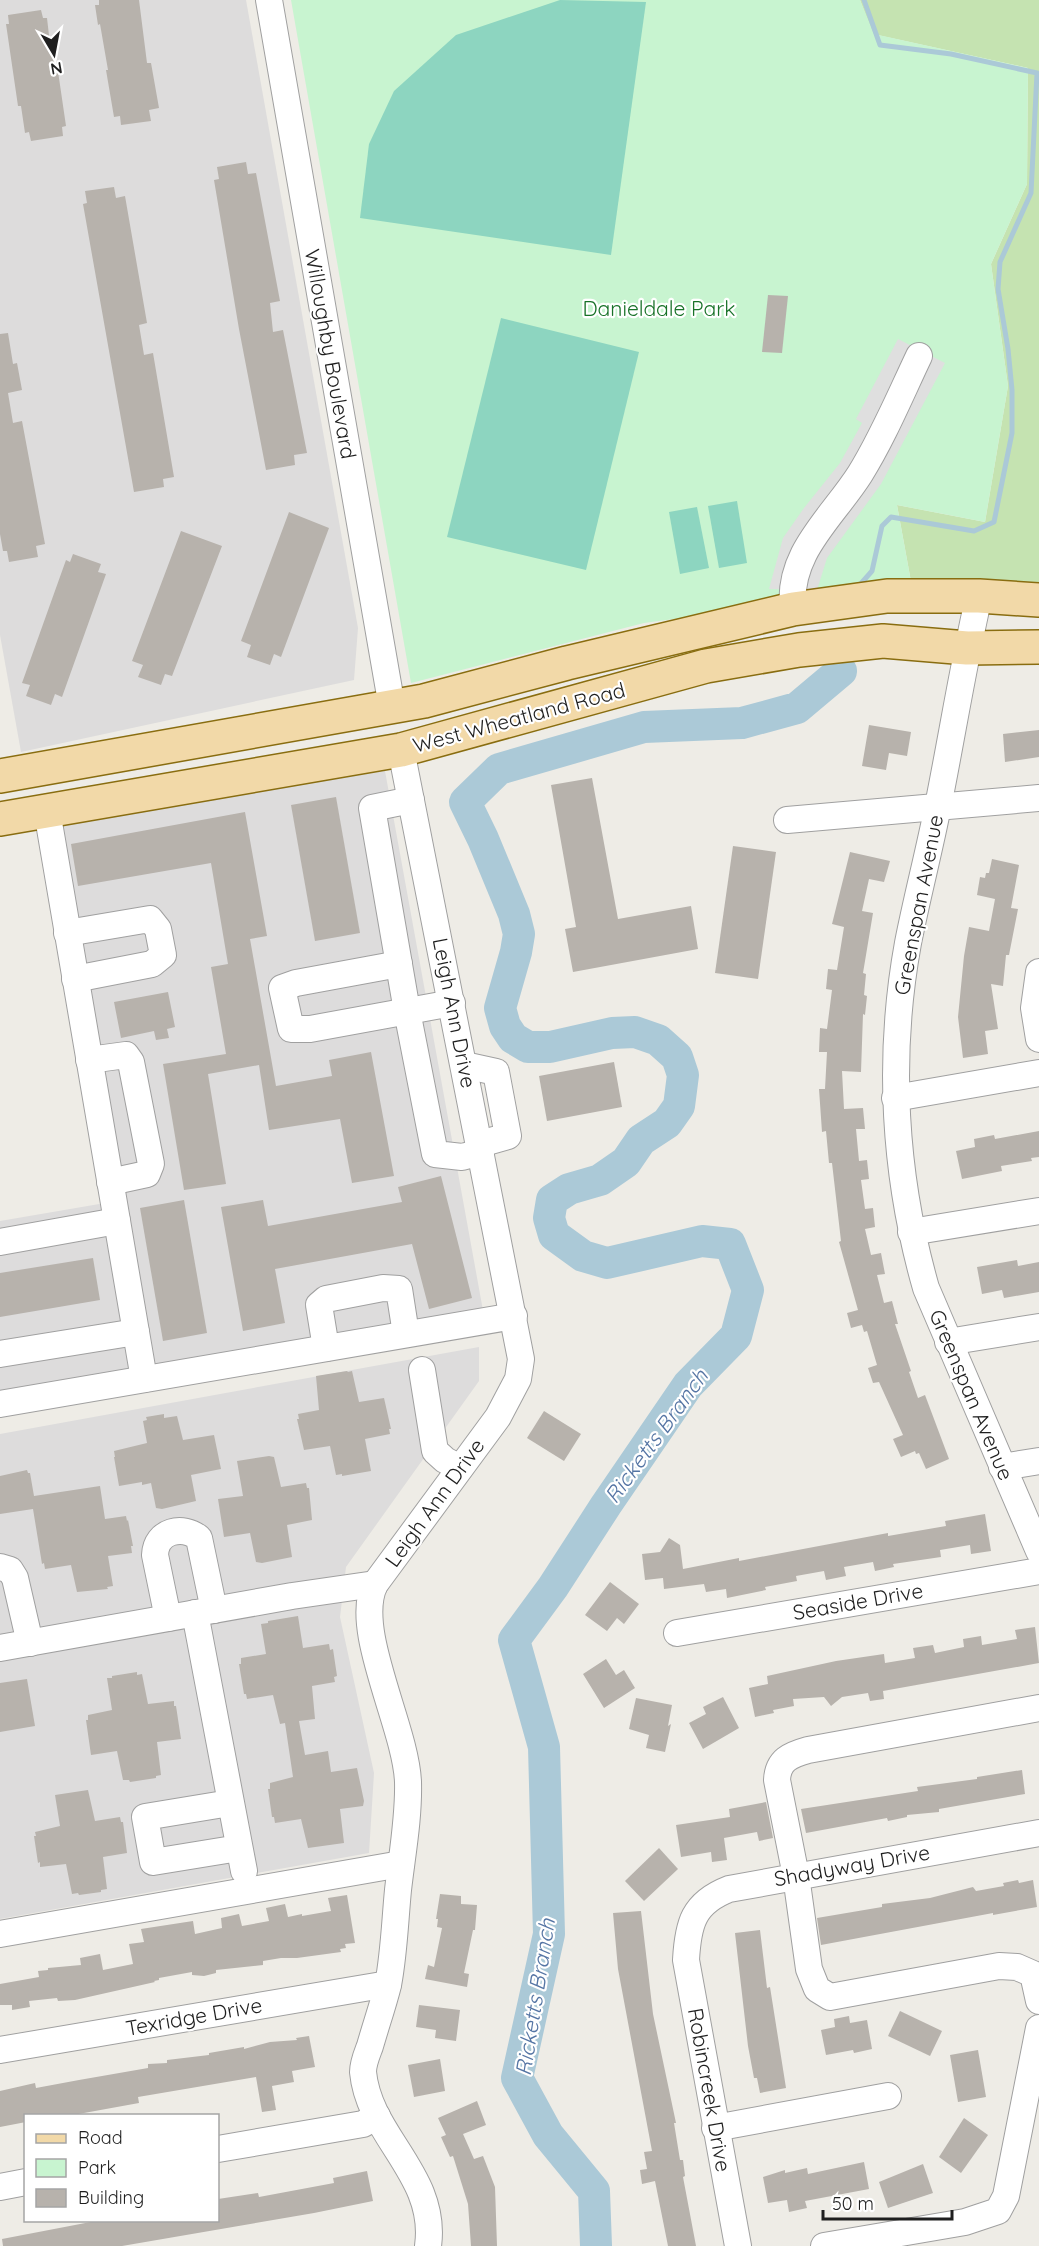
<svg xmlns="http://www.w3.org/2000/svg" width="1039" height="2246" viewBox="0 0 1039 2246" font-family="Quicksand,sans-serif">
<rect width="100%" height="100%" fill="#eeece6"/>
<g fill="#dddcdc">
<path d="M0 0H246L358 628 354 680 21 752 0 635Z"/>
<path d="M385 771 486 1327 0 1412V1221L111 1202 47 826Z"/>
<path d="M479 1347V1381L346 1567 340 1617 374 1773 369 1853 0 1919V1434Z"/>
</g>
<path fill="#c5e3b1" d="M860 0H1039V588L912 587 897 505 985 522 1008 386 991 264 1027 184 1028 68 873 34Z"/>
<path fill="#c8f4d0" d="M291 0H860L874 34 1028 68 1027 184 991 264 1008 386 985 522 897 505 912 587 644 623 411 683Z"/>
<g fill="#8dd5c0">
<path d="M560 0 646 2 611 255 360 218 369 144 394 91 456 35Z"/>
<path d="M501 318 639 352 586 570 447 537Z"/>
<path d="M737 501 747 563 719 568 708 506Z"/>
<path d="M697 507 709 568 680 574 669 512Z"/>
</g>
<path fill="#dfdfdf" d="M898 339 945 363 881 484 827 558 817 590 769 589 783 538 804 508 840 463 862 423 856 419Z"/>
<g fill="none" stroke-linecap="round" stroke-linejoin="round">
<path stroke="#abc9d7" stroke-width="5" d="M857 588 872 571 882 526 891 517 974 531 994 522 1012 433V390L1008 349 998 289 1000 262 1031 193 1037 73 951 54 880 45 864 0"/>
<path stroke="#abc9d7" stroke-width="32" d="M596 2246 594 2191 548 2135 517 2078 549 1934 544 1747 514 1640 553 1587 606 1505 688 1385 736 1336 748 1290 730 1244 702 1241 607 1263 583 1256 554 1235 549 1218 552 1200 569 1189 600 1180 626 1162 641 1140 667 1123 679 1106 683 1075 677 1057 658 1040 635 1032 612 1033 550 1047H528L513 1038 505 1026 500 1008 516 952 519 934 514 914 483 839 465 802 499 769 644 727 742 723 797 708 841 671"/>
</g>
<g fill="#b7b2ac">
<path d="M99 0H139L147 63H151L159 108 149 110 151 121 121 125 120 116 114 117 106 70H108L100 24 98 25 95 5H99Z"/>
<path d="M41 10 43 18H47L50 44H54L66 126 62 127 63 136 31 141 29 132 25 133 21 106H18L6 24H9L8 15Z"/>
<path d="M246 162 248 174 256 173 280 301 270 303 273 332 283 330 307 453 294 455 295 465 266 470 239 329 214 180 219 179 217 167Z"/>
<path d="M114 187 116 198 125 196 147 323 139 325 144 355 153 353 174 477 163 479 164 487 134 492 83 204 87 203 85 191Z"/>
<path d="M768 295 788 296 782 353 762 352Z"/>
<path d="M8 333 13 364 17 363 22 390 8 393 13 423 22 421 45 544 36 546 38 557 9 562 7 551H3L0 534V334Z"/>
<path d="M289 512 329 528 281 657 274 654 270 665 247 657 251 645 241 641Z"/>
<path d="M181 531 222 546 172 676 165 674 161 685 138 677 143 665 132 661Z"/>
<path d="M73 554 101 564 98 572 106 574 62 697 55 694 51 705 26 696 30 685 22 683 66 560 70 562Z"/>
<path d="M869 725 911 732 907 756 889 753 886 770 862 766Z"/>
<path d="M1039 730V757L1005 762 1003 734Z"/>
<path d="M592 778 618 919 691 906 698 949 573 972 565 929 576 927 551 785Z"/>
<path d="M336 797 360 933 315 941 291 805Z"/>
<path d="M245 812 267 936 250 939 276 1086 332 1076 329 1060 371 1052 394 1176 352 1183 340 1119 269 1130 259 1065 208 1074 226 1184 184 1190 163 1064 226 1054 211 967 228 964 211 863 78 886 71 844Z"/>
<path d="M733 846 776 852 758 979 715 973Z"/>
<path d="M850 852 890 861 884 882 869 879 862 911 873 913 863 973 866 974 864 995 867 996 865 1015 863 1014 861 1072 842 1071 844 1109 863 1108 865 1129H856L859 1161 867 1160 869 1179 861 1180 865 1209 873 1208 875 1227 865 1229 871 1255 881 1253 885 1274 877 1275 884 1303 892 1301 898 1324H895L911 1371 909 1372 918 1398 925 1395 949 1459 926 1469 919 1453 916 1454 915 1451 901 1457 893 1439 903 1435 879 1382 873 1383 868 1368 877 1365 867 1331 864 1332 862 1325 851 1328 847 1313 858 1310 839 1242 841 1241 832 1163H829L826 1131 822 1132 819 1089H825L827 1052H819L820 1028 827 1029 832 990 826 989 828 969 837 970 844 927 832 924Z"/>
<path d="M992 859 1019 865 1011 908 1018 909 1009 955H1006L1003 986 991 984 998 1029 985 1031 988 1054 963 1058 958 1017 964 956 969 927 989 931 995 899 977 895 980 877 985 878 986 873H989Z"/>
<path d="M168 992 175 1027 167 1029 169 1038 156 1040 154 1031 121 1038 114 1002Z"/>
<path d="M614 1062 622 1107 547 1121 539 1076Z"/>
<path d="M1039 1131V1157L1031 1158 1032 1161 1001 1166 1002 1171 962 1179 956 1151 975 1147 974 1139 994 1135 995 1139Z"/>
<path d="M441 1176 472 1298 429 1309 412 1244 275 1269 285 1323 243 1331 221 1207 263 1200 268 1226 402 1202 398 1187Z"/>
<path d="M184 1200 207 1333 163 1341 140 1208Z"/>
<path d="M93 1258 100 1300 0 1317V1273Z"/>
<path d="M1017 1260 1018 1266 1039 1262V1292L1004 1298 1002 1290 982 1294 977 1267Z"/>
<path d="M347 1371 348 1372 352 1371 359 1402 384 1398 391 1429H389L390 1434 365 1439 371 1471 342 1476V1474L336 1475 330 1446 304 1450 297 1419H299L298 1414 319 1410 316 1376Z"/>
<path d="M544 1411 581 1434 564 1461 527 1438Z"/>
<path d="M164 1414V1418L177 1416 183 1440 214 1435 221 1469 191 1475 196 1501 162 1509 156 1508 151 1483 142 1485V1482L119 1486 114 1457H115L114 1451 147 1443 143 1421 147 1420 146 1417Z"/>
<path d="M269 1456 274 1457 281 1487 306 1483 307 1488H309L312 1520 287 1525 292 1557 262 1563 256 1562 250 1533 224 1537 218 1499 243 1496 237 1461Z"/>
<path d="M27 1470 28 1473H30L34 1496 100 1486 105 1519 126 1516 127 1521 128 1520 133 1546H131L132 1553 108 1556 113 1586 107 1587 108 1589 77 1592 71 1565 45 1569 44 1563 42 1564 33 1509 0 1514V1476Z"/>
<path d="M985 1514 991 1551 971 1554 970 1545 940 1550 941 1557 893 1564 894 1567 875 1571 873 1562 844 1567 846 1576 826 1580 824 1571 796 1576 797 1581 765 1587 766 1590 727 1598 726 1589 706 1592 704 1584 664 1589 663 1578 645 1580 642 1554 660 1552 669 1538 680 1545 683 1569 739 1558V1561L888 1533V1536L946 1526 945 1521Z"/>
<path d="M610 1582 639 1604 624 1624 617 1618 607 1631 585 1615Z"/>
<path d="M298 1616 303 1648 329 1644 330 1650 333 1649 337 1676 334 1677 335 1682 312 1686 315 1719 299 1721 305 1755 328 1751 331 1772 357 1768 364 1801 363 1806 340 1809 344 1843 308 1848 301 1819 275 1823 274 1817H272L268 1789H270V1783L293 1777 285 1723 280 1724 273 1695 247 1699 246 1694H244L239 1664H241V1658L266 1654 261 1624 268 1623V1621Z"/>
<path d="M1035 1627 1039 1663 883 1691 884 1699 870 1701 868 1693 842 1697 831 1706 824 1697 793 1699 794 1706 773 1710 774 1713 755 1717 749 1688 768 1684 767 1676 836 1661 884 1654 885 1663 915 1658 913 1648 933 1645 935 1653 964 1647 963 1639 981 1636 982 1645 1017 1639 1015 1630Z"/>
<path d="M606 1659 616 1675 624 1670 635 1688 604 1708 583 1674Z"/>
<path d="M137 1672V1675L142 1674 148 1704 174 1701V1706H176L181 1739 157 1742 161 1775 156 1776V1778L130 1782 129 1780H123L117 1751 91 1755 86 1720H88V1715L112 1710 107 1678H112V1676Z"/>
<path d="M27 1679 35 1726 0 1732V1683Z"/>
<path d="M723 1697 739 1728 703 1749 689 1723 706 1714 703 1707Z"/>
<path d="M636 1698 672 1705 668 1726 671 1724 665 1752 646 1748 649 1735 629 1729Z"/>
<path d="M1022 1770 1025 1794 939 1809V1812L907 1815V1817L888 1821 887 1818 806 1833 801 1809 918 1791 917 1787 977 1779V1777Z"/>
<path d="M88 1790 95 1821 120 1817 121 1822H123L127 1853 103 1857 107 1889 101 1890V1892L79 1895 78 1893 72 1894 66 1864 40 1867V1862L38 1863 34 1836H36L35 1832 60 1826 55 1795Z"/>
<path d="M766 1802 773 1838 759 1841 757 1832 724 1838 727 1860 712 1862 711 1852 681 1857 676 1825 730 1817 729 1809Z"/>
<path d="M659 1848 678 1869 644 1901 625 1881Z"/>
<path d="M1018 1880 1019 1883 1033 1880 1037 1907 993 1915V1913L821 1945 817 1918 882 1907V1904L930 1898 973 1887 976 1891 1004 1886 1003 1883Z"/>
<path d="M440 1894 461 1896V1904L477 1905 475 1930H473L464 1973 469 1974 467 1987 425 1979 428 1965 434 1967 442 1928 437 1927 438 1919H436Z"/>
<path d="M347 1895 355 1943 345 1944 346 1948 340 1949 341 1952 297 1958H281L263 1961V1965L216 1970V1973L204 1976 192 1975V1972L159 1978V1980L154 1981 155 1982 75 2000 58 2001 57 1998 29 2001 30 2007 12 2010V2005H0V1984L39 1977 38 1971 48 1970V1968L81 1965 80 1958 100 1954 103 1970 133 1964 129 1944 144 1942 141 1929 193 1921 195 1934 222 1928 221 1918 239 1914 242 1926 269 1921 266 1908 285 1904 288 1917 302 1914V1916L331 1911 328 1898Z"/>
<path d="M641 1911 653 2014 676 2123H674L680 2160H683L685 2176 683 2177 696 2246H668L655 2181 642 2184 640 2170 647 2169 644 2152 652 2151 618 1969 613 1913Z"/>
<path d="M760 1930 767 1988 770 1987 786 2088 760 2093 757 2078H754L748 2046 735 1933Z"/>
<path d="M419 2005 460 2010 456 2041 435 2038 436 2030 416 2027Z"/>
<path d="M900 2011 942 2031 930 2056 888 2036Z"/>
<path d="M849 2016 850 2023 867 2020 872 2049 854 2053 853 2050 826 2055 821 2030 835 2027 834 2019Z"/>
<path d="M309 2036 315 2067 292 2071 294 2082 272 2086 276 2110 262 2112 256 2077 138 2097 139 2103 73 2115H26V2122L0 2127V2091L35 2083 36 2088 79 2080 148 2068V2064L167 2063V2060L209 2055V2053L244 2047V2049L270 2042 297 2040 296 2038Z"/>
<path d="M978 2050 986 2097 958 2102 950 2055Z"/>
<path d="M440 2059 445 2091 414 2097 408 2065Z"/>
<path d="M477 2101 486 2125 463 2134 474 2159 483 2156 495 2187 497 2246H471L468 2204 453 2156 450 2157 441 2137 446 2135 438 2118Z"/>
<path d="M964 2118 988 2135 961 2173 939 2157Z"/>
<path d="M864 2162 869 2189 805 2201 807 2208 789 2212 787 2200 768 2203 763 2177 785 2170V2173L807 2168 808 2174Z"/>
<path d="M923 2164 933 2193 888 2208 879 2182Z"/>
<path d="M367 2171 373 2201 314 2213 122 2246H3L2 2239 101 2220H218V2199L258 2193 259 2197 334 2183 333 2178Z"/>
</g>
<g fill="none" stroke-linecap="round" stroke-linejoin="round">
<defs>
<g id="minor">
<path d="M269 0 392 707"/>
<path d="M979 596C963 666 952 736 938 806 929 852 917 897 908 943 887 1058 894 1176 926 1288L1039 1551"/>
<path d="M793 609C787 553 832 518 860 474 883 437 900 396 919 356"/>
<path d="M401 750 521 1359 518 1379 498 1417 375 1584C352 1629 406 1727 408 1782 409 1818 402 1855 398 1890 395 1921 394 1954 388 1985 383 2005 376 2025 370 2046 367 2054 363 2063 363 2072 369 2137 438 2175 428 2246"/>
<path d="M411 800 372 808 407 1011 435 1154 462 1157 481 1152"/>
<path d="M47 811 144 1379"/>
<path d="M787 820 1039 798"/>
<path d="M67 933 150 919 158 929 163 955 152 964 75 979"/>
<path d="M399 964 296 983 282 988 291 1029H310L452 1003"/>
<path d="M1039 972 1034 1008 1039 1039"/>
<path d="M89 1060 126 1055 131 1062 151 1164 147 1174 110 1182"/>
<path d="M464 1065 496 1072 508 1136 480 1144"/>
<path d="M895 1098 1039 1073"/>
<path d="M911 1232 1039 1211"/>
<path d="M0 1242 117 1221"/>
<path d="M948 1342 1039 1327"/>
<path d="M326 1348 319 1305 326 1299 383 1288 399 1289 406 1334"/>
<path d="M0 1354 136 1332"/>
<path d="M422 1370 435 1451 445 1460 460 1468"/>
<path d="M0 1404 514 1316"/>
<path d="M1002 1467 1039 1461"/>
<path d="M0 1567 10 1570 15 1578 30 1643"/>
<path d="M195 1613 244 1871"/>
<path d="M168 1618 155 1555C156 1530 183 1525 199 1538L214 1610"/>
<path d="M677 1633 1039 1571"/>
<path d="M0 1648 292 1596 375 1584"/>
<path d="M1039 1708 808 1750C790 1755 778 1760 777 1780L796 1876 809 1969 817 1989 830 1997 999 1966 1017 1967 1033 1974 1039 2001"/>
<path d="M230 1803 145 1817 153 1862 239 1848"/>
<path d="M0 1934 401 1864"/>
<path d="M0 2050 388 1984"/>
<path d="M715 2128 888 2096"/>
<path d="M218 2149 363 2124 377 2116"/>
<path d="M0 2187 26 2182"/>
<path d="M738 2246 686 1960C688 1924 693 1903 729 1889L1039 1833"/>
<path d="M824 2246 965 2222 998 2211 1006 2196 1039 2028"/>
</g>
<g id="major">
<path d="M0 776 424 701 567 663 793 609 887 596H979L1039 600"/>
<path d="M0 819 401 750 706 666 799 650 883 641 967 648 1039 647"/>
</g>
</defs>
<use href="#minor" stroke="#a0a0a0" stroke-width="28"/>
<use href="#major" stroke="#896d10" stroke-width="36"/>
<use href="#minor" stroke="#fff" stroke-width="26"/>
<use href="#major" stroke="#f2d9a8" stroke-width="33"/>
</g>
<g text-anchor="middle" stroke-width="4.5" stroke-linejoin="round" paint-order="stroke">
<g font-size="21" fill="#187228" stroke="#fff">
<text x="659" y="316">Danieldale Park</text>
</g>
<g font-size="21" fill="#1f1f1f" stroke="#fff">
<text transform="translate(330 354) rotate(80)" y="7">Willoughby Boulevard</text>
<text transform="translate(519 718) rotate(-15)" y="7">West Wheatland Road</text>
<text transform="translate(919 905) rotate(-79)" y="7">Greenspan Avenue</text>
<text transform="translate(454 1013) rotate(79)" y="7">Leigh Ann Drive</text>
<text transform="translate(971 1395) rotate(67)" y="7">Greenspan Avenue</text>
<text transform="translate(435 1503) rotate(-54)" y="7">Leigh Ann Drive</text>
<text transform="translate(858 1602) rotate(-10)" y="7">Seaside Drive</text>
<text transform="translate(852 1866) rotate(-10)" y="7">Shadyway Drive</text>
<text transform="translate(194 2017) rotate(-10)" y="7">Texridge Drive</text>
<text transform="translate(709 2090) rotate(80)" y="7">Robincreek Drive</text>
</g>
<g font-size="22" font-style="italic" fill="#5575a4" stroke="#fff">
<text transform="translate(656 1436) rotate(-54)" y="8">Ricketts Branch</text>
<text transform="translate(535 1997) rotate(-81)" y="8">Ricketts Branch</text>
</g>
</g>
<rect x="24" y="2114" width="195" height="108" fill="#ffffff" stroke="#a5a5a5" stroke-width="1.5"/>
<rect x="36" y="2134" width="30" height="9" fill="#f2d9a8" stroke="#a5a5a5" stroke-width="1.5"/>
<text x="78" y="2144" font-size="18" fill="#1f1f1f">Road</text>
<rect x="36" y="2159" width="30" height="18" fill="#c8f4d0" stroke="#a5a5a5" stroke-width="1.5"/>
<text x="78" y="2174" font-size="18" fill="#1f1f1f">Park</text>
<rect x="36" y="2189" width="30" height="18" fill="#b7b2ac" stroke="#a5a5a5" stroke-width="1.5"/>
<text x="78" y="2204" font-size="18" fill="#1f1f1f">Building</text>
<g transform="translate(54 54) rotate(170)" stroke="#ffffff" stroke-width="4.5" paint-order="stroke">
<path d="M0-4.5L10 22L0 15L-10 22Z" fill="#1f1f1f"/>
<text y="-9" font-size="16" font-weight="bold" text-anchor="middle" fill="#1f1f1f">N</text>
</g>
<path d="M823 2210v9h129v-9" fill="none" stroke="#1f1f1f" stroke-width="3"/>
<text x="832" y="2210" font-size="18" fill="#1f1f1f" stroke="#ffffff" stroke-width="4.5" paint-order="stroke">50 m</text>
</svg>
